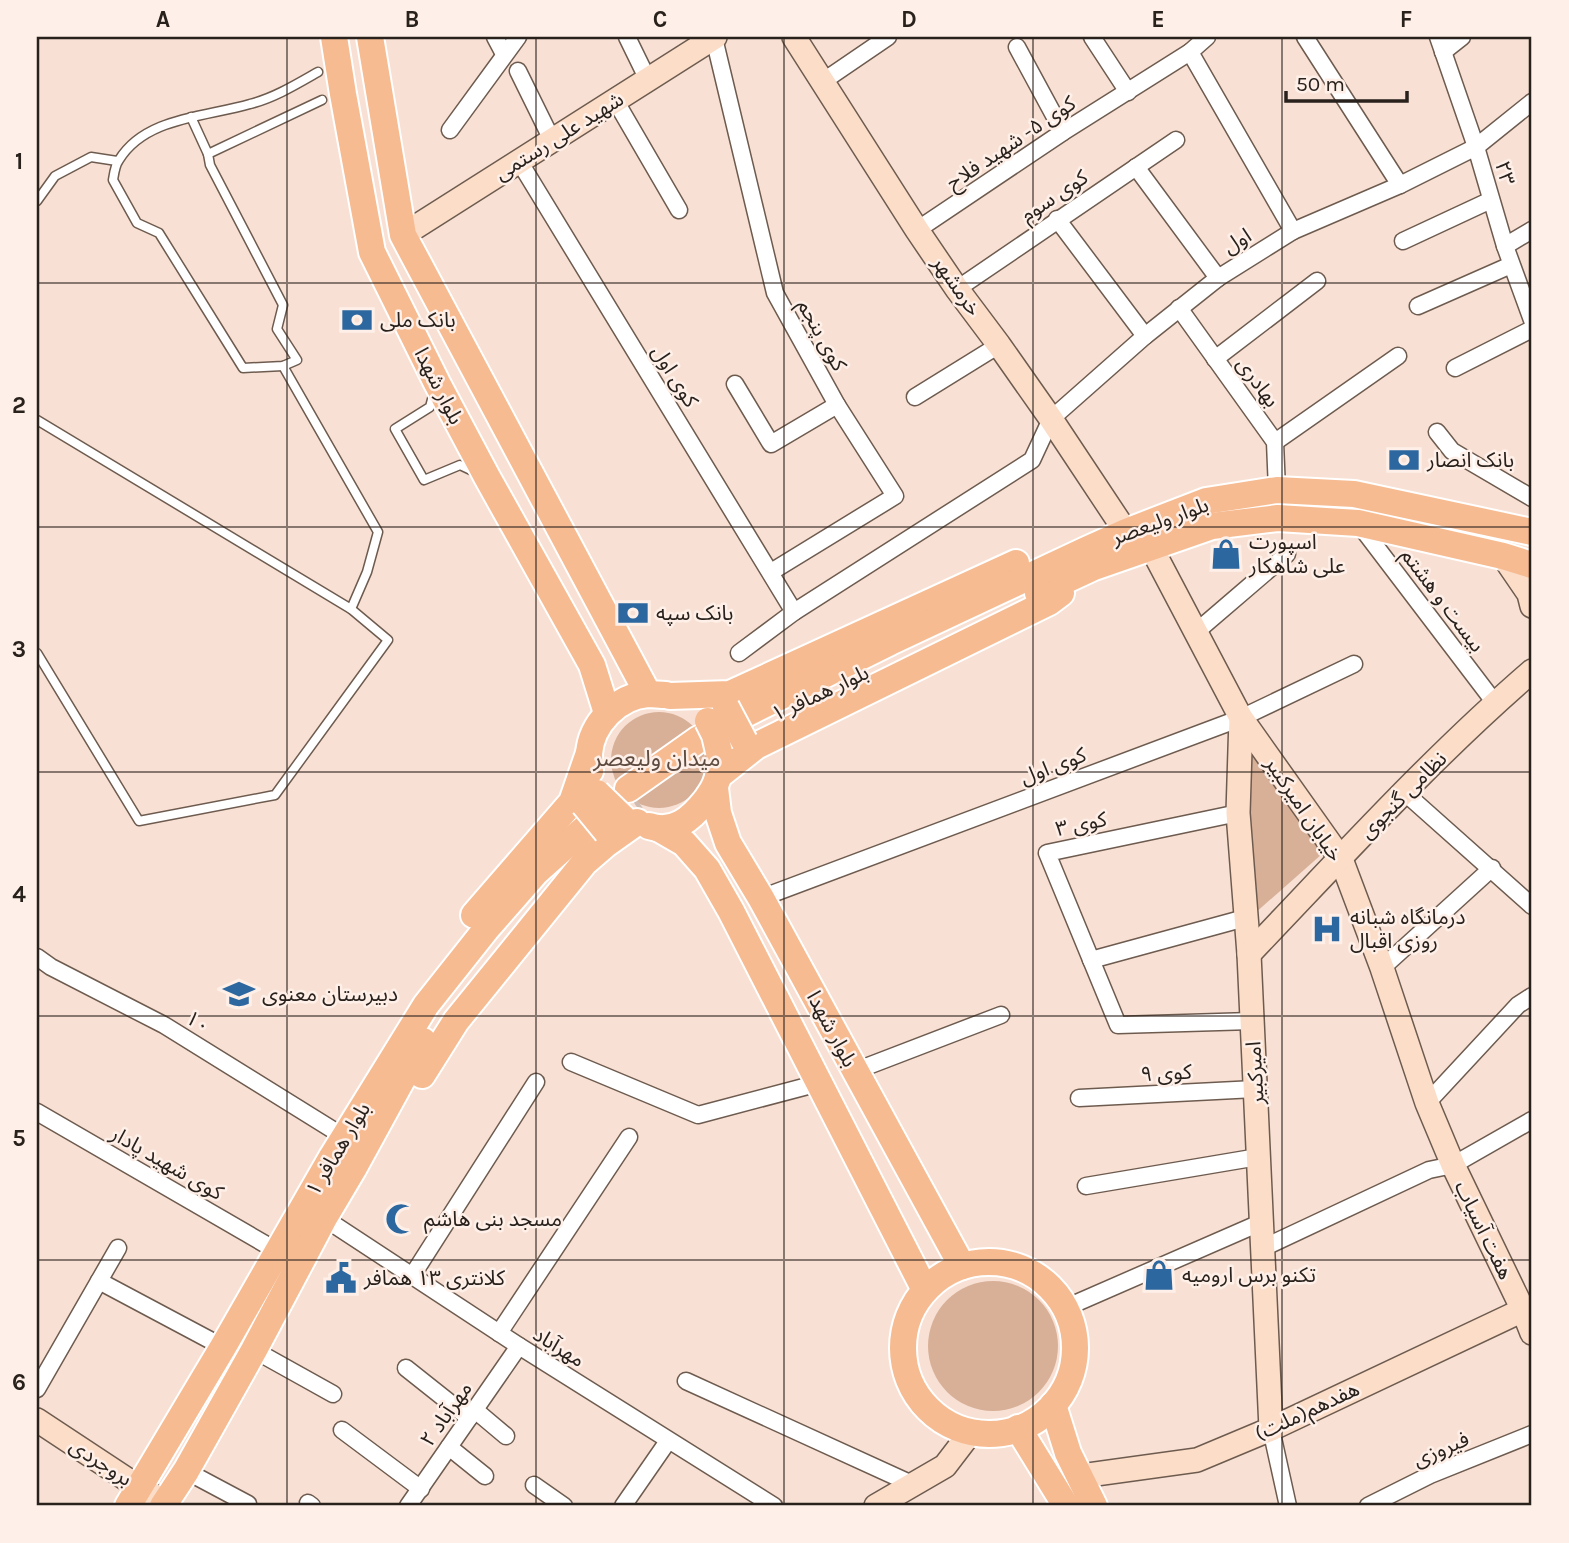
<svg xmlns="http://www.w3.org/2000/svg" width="1569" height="1543" viewBox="0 0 1569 1543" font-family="Karla,'Noto Sans Arabic',sans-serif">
<rect width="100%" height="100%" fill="#f8e1d4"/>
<g fill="#d8b098">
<circle cx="659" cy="760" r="48"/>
<path d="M1246 745 1322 854 1254 914Z"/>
<circle cx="993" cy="1346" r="65"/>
</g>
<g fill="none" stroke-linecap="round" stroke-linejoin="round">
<path stroke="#cfbbaf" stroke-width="26" stroke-dasharray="26 13" stroke-linecap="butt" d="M602 825 638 801"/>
<defs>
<g id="lane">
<path d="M318 72C297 84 274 98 250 104 206 117 145 117 119 160 115 165 114 174 113 180L137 223 159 233 243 368 283 366 297 360 277 329 283 305 210 165 208 154 322 100"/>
<path d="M191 117 208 154"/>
<path d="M37 201 55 176 91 157 117 161"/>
<path d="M283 366 378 532 367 572 351 609"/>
<path d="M434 392 430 407 395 429 424 480 460 465 477 473"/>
<path d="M37 420 351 609 388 640 275 795 139 821 37 653"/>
</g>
<g id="street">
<path d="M495 37 504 54"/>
<path d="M627 37 648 80"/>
<path d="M1092 37 1128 92"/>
<path d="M1305 37 1400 185"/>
<path d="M1438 37 1476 147 1505 246 1532 320"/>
<path d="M714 38 775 293 837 405 895 496 771 572"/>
<path d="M1017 47 1063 132"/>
<path d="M1190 52 1293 231"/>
<path d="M1443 52 1462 37"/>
<path d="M518 71 552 140"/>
<path d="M822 82 888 37"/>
<path d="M615 100 679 210"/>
<path d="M450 130 518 37"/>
<path d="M519 161 794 612"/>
<path d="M1136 167 1218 278"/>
<path d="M1057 219 1145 336"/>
<path d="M917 230 1063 132 1190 52 1207 37"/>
<path d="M1403 241 1491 200"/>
<path d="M1505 246 1532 230"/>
<path d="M957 289 1176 140"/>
<path d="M1418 306 1511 265"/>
<path d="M1179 308 1275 442 1277 490"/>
<path d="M1215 359 1317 281"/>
<path d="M1455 368 1532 329"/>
<path d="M735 384 771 444 837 405"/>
<path d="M915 397 999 345"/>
<path d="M1437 432 1452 451 1532 498"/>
<path d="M1275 442 1398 356"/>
<path d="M1358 523 1495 703"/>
<path d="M1196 632 1287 554"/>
<path d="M739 653 794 612 1032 460 1051 419 1145 336 1218 278 1293 231 1400 185 1476 147 1532 102"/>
<path d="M1404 792 1532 906"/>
<path d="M1238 813 1047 853 1118 1025 1252 1021"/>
<path d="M761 898 1241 718 1354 664"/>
<path d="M37 957 51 967 164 1025 333 1130"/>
<path d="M1091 960 1245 918"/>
<path d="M1382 968 1492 868"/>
<path d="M571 1062 698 1115 819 1083"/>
<path d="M855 1071 1001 1015"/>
<path d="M1079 1098 1255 1089"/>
<path d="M1427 1103 1518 1005 1532 996"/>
<path d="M37 1112 277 1251"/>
<path d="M1086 1186 1258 1157"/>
<path d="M324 1218 519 1346 774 1506"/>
<path d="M1263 1248 1429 1170 1453 1165 1532 1120"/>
<path d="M412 1276 536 1082"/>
<path d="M99 1281 223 1347"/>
<path d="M1065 1308 1262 1222"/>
<path d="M499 1333 629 1137"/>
<path d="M254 1350 333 1394"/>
<path d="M406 1368 469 1418"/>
<path d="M686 1381 914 1485"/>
<path d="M37 1389 118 1248"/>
<path d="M475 1410 506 1436"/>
<path d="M1271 1429 1288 1506"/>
<path d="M342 1430 421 1489"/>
<path d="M449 1447 485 1476"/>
<path d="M186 1471 248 1504"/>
<path d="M534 1485 564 1506"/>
<path d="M308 1503 312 1506"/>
<path d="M408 1506 519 1346"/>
<path d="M623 1506 668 1441"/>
<path d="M1368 1506 1430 1475 1532 1434"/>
</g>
<g id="secondary">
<path d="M794 37 917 230 957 289 999 345 1051 419 1126 532"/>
<path d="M403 235 715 37"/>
<path d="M1151 547 1241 718 1341 859 1382 968 1427 1103 1453 1165 1523 1310 1532 1333"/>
<path d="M1503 556 1529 594 1532 606"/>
<path d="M1241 718 1238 813 1249 954 1271 1429"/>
<path d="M1249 954C1341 858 1431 758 1532 671"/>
<path d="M37 1420 140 1488 165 1502"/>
<path d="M1081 1476 1197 1460 1271 1429 1523 1310"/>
<path d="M876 1506 945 1466 971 1432"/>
</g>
<g id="primary">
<path d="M334 37 343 94 372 252 437 383 487 477 592 665 607 713"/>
<path d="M370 37 403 235 648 694"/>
<path d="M1038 593 1094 567 1212 526 1278 518 1358 523 1503 556 1532 565"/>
<path d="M670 696 730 694 1016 563"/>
<path d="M737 718 890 642 1086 550 1126 532 1206 501 1277 490 1354 494 1532 532"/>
<path d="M590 771C590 766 589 759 589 754 591 724 618 696 648 694 654 694 660 695 666 695"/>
<path d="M718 776 756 746 1049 602 1061 593"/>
<path d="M715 788 718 813 728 843 761 898 962 1266"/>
<path d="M628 789 699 739"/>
<path d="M649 826C674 834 691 819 706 800 711 793 715 788 717 780"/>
<path d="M658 828 684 843 707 869 731 911 925 1290"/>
<path d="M474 915 572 802 589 753"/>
<path d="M422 1075 456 1021 584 863 606 844 637 822"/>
<circle cx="989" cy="1348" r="86"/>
<path d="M1053 1405 1068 1453 1094 1506"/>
<path d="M1018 1428 1066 1506"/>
<path d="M128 1506 223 1347 332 1157 426 1005 487 928 536 872 591 823"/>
<path d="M163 1506 186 1471 254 1350 324 1218 353 1169 423 1041"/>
</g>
</defs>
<use href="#lane" stroke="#6e5b4f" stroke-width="11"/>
<use href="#street" stroke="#6e5b4f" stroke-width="19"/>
<use href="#secondary" stroke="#6e5b4f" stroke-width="26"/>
<use href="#primary" stroke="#fff" stroke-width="30"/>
<use href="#lane" stroke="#fff" stroke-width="8"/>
<use href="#street" stroke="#fff" stroke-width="16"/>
<use href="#secondary" stroke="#fbddc8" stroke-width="23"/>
<use href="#primary" stroke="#f7bb91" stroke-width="26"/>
<defs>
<g id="primary-bridge">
<path d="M726 707 744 741"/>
<path d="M708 721 715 735 719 752"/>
<path d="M597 793 624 819"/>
<path d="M584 804 607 832"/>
</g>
</defs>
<use href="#primary-bridge" stroke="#fff" stroke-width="30" stroke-linecap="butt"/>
<use href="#primary-bridge" stroke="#f7bb91" stroke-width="26"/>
</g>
<path fill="none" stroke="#29211c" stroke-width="2" stroke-opacity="0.55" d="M287 37V1506M536 37V1506M784 37V1506M1033 37V1506M1282 37V1506M37 283H1532M37 527H1532M37 772H1532M37 1016H1532M37 1260H1532"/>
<defs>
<symbol id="bank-bare" viewBox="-9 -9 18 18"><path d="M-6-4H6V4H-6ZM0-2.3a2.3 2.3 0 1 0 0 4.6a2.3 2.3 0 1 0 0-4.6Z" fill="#2c679f" stroke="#fef0e8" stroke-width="2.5" paint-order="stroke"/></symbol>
<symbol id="shop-bare" viewBox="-9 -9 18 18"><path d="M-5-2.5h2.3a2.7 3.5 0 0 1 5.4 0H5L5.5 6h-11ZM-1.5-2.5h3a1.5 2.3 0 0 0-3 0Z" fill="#2c679f" stroke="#fef0e8" stroke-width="2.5" paint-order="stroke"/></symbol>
<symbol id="hospital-bare" viewBox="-9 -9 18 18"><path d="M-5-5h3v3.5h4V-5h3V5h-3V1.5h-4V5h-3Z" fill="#2c679f" stroke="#fef0e8" stroke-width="2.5" paint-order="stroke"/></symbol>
<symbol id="school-bare" viewBox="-9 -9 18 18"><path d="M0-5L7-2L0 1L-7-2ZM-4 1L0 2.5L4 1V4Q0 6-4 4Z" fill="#2c679f" stroke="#fef0e8" stroke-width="2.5" paint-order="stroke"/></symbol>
<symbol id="mosque-bare" viewBox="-9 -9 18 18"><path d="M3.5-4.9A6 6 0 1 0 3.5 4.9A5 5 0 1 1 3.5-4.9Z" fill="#2c679f" stroke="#fef0e8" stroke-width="2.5" paint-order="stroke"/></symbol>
<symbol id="civic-bare" viewBox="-9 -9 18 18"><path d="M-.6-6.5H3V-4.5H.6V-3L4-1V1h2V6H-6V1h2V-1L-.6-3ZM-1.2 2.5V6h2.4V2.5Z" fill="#2c679f" stroke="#fef0e8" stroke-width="2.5" paint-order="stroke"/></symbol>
</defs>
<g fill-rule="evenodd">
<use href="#bank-bare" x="335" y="298" width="44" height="44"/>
<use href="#bank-bare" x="1382" y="438" width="44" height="44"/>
<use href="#shop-bare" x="1204" y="532" width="44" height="44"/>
<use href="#bank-bare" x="611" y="591" width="44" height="44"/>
<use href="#hospital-bare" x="1305" y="907" width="44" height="44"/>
<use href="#school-bare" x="217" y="972" width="44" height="44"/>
<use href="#mosque-bare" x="379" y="1197" width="44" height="44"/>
<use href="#shop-bare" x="1137" y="1253" width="44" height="44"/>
<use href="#civic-bare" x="319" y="1256" width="44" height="44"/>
</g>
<g text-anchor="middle" stroke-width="5" stroke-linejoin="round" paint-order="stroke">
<g font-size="21" fill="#29211c" stroke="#fef0e8">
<text transform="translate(559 136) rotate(-32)" y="7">شهید علی رستمی</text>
<text transform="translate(1011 143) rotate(-34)" y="7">کوی ۵- شهید فلاح</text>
<text transform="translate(1505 173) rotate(74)" y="7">۲۳</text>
<text transform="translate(1054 196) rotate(-34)" y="7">کوی سوم</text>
<text transform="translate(1237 241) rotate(-32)" y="7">اول</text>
<text transform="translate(957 286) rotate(55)" y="7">خرمشهر</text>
<text transform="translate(822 335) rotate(61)" y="7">کوی پنجم</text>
<text transform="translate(675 376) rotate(58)" y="7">کوی اول</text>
<text transform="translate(1258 382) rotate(54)" y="7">بهادری</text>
<text transform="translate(439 386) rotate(63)" y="7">بلوار شهدا</text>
<text transform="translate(1160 521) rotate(-20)" y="7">بلوار ولیعصر</text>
<text transform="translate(1443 600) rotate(53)" y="7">بیست و هشتم</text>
<text transform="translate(820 693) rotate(-25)" y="7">بلوار همافر ۱</text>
<text transform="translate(1053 766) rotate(-21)" y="7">کوی اول</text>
<text transform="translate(1403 795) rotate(-45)" y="7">نظامی گنجوی</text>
<text transform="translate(1304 809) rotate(56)" y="7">خیابان امیرکبیر</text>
<text transform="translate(1081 824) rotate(-12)" y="7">کوی ۳</text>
<text transform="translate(198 1022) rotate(32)" y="7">۱۰</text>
<text transform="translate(832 1029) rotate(62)" y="7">بلوار شهدا</text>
<text transform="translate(1166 1073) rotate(-3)" y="7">کوی ۹</text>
<text transform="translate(1255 1073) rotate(-93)" y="7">امیرکبیر</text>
<text transform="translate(338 1149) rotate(-59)" y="7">بلوار همافر ۱</text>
<text transform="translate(167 1163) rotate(30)" y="7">کوی شهید پادار</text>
<text transform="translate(1484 1230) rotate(64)" y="7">هفت آسیاب</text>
<text transform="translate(559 1347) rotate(32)" y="7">مهرآباد</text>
<text transform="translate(1307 1411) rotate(-25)" y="7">هفدهم(ملت)</text>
<text transform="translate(446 1414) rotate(-55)" y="7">مهرآباد ۲</text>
<text transform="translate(1441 1449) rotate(-23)" y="7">فیروزی</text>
<text transform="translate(101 1462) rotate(33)" y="7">بروجردی</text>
</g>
<g font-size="21" fill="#29211c" stroke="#fef0e8" text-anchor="start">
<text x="380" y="327">بانک ملی</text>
<text x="1427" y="467">بانک انصار</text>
<text x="1249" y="549">اسپورت<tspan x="1249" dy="24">علی شاهکار</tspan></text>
<text x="656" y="620">بانک سپه</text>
<text x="1350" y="924">درمانگاه شبانه<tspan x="1350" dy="24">روزی اقبال</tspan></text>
<text x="262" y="1001">دبیرستان معنوی</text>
<text x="424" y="1226">مسجد بنی هاشم</text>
<text x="1182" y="1282">تکنو برس ارومیه</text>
<text x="364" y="1285">کلانتری ۱۳ همافر</text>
</g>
<g font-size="23" fill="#5e4b40" stroke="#fef0e8">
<text x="657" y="766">میدان ولیعصر</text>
</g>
</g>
<rect width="1569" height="1543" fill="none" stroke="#fef0e8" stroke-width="77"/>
<path d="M1286 91v10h121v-10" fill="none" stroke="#29211c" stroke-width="3.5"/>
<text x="1296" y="91" font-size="21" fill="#29211c" stroke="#fef0e8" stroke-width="5" paint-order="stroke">50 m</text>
<rect x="38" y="38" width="1492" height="1466" fill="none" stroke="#29211c" stroke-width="2.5"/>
<g font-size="23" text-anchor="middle" font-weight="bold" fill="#29211c">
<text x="163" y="27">A</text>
<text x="412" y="27">B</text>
<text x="660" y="27">C</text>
<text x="909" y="27">D</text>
<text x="1158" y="27">E</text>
<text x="1406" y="27">F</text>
<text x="19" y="169">1</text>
<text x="19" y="413">2</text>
<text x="19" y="657">3</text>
<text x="19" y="902">4</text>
<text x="19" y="1146">5</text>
<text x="19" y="1390">6</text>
</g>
</svg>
